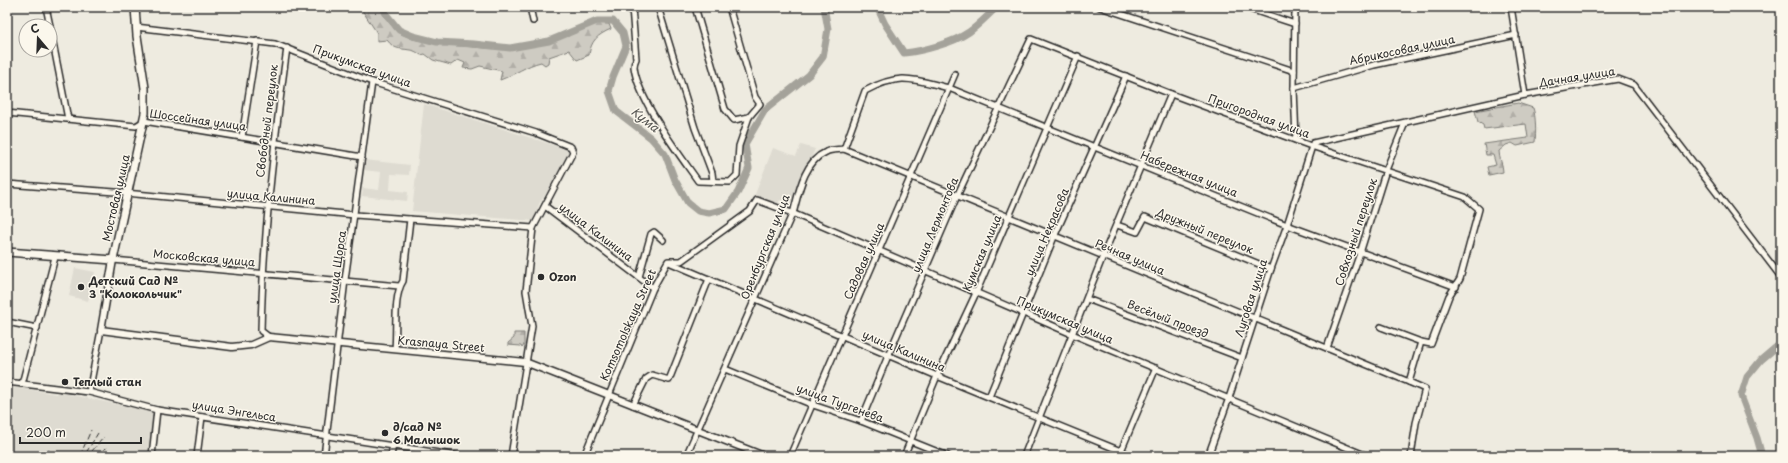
<svg xmlns="http://www.w3.org/2000/svg" width="1788" height="463" viewBox="0 0 1788 463" font-family="'Playpen Sans',sans-serif">
<defs>
<pattern id="forest-firs" width="22" height="20" patternUnits="userSpaceOnUse"><rect width="22" height="20" fill="#cecbc2"/><path d="M5 1l3.5 6h-7zM16 11l3.5 6h-7z" fill="#b1aea7"/></pattern>
</defs>
<rect width="100%" height="100%" fill="#eeebe0"/>
<filter id="ink" filterUnits="userSpaceOnUse"><feTurbulence type="fractalNoise" baseFrequency=".025" numOctaves="2"/><feDisplacementMap in="SourceGraphic" scale="8" xChannelSelector="R" yChannelSelector="G"/><feConvolveMatrix kernelMatrix="1 2 1 2 8 2 1 2 1" color-interpolation-filters="sRGB"/></filter>
<g filter="url(#ink)">
<g fill="#dedbd1">
<path d="M424 104 569 150 551 186 539 204 534 221 412 211Z"/>
<path d="M801 145 815 149 791 202 780 200 777 205 754 197 773 148 796 156Z"/>
<path d="M364 160 410 165 409 175 391 174 390 190 408 192 407 201 362 196 363 188 379 190 381 172 363 170Z"/>
<path d="M75 268 95 272 88 301 69 296Z"/>
<path d="M7 386 57 394 58 392 154 412 149 456H7Z"/>
</g>
<g fill="url(#forest-firs)" stroke="#7c7b76">
<path d="M360 7H380L384 16 397 32 413 39 436 44 511 50 550 43 597 23 609 24 611 29C597 35 591 41 589 55L577 60 569 50 549 57 548 63 545 65 541 62C527 65 514 75 500 80L502 71 480 66 472 69 463 68 465 63 458 60 451 65 433 60 425 54 421 55C418 53 414 50 410 50 398 48 395 50 387 40L377 41V33Z"/>
<path d="M1518 103 1533 108C1536 116 1536 134 1535 142L1517 146 1512 143 1506 145 1499 151C1499 159 1503 164 1503 172L1489 175 1487 167 1496 165 1493 155H1486L1484 144 1528 138 1526 124 1484 129 1483 125 1478 122 1475 111Z"/>
<path d="M514 333H524V345L522 348 521 346 508 345V343L514 338Z"/>
</g>
<g fill="none" stroke-linecap="round" stroke-linejoin="round">
<path stroke="#74726e" stroke-width="1" d="M43 389 84 395"/>
<g stroke="#a4a29a" stroke-width="7">
<path d="M384 7 386 14 399 30 413 36 437 42 474 44 510 48 549 41 597 21H613L623 33 626 46 613 77 609 91 616 111 651 138 665 154 675 180 688 203 698 211 709 213 726 209 738 192 749 168 745 144 765 110 809 75 823 57 828 29 824 7"/>
<path d="M877 7 885 24 904 53C923 51 953 43 969 32 979 25 988 15 997 7"/>
<path d="M1762 456 1757 438 1741 396 1747 377 1761 360 1781 343"/>
</g>
<defs>
<g id="minor">
<path d="M46 7 50 26"/>
<path d="M530 7 533 21"/>
<path d="M632 7 636 59C635 61 634 65 634 67 638 100 679 154 698 181L730 182 737 175 739 146 749 117 760 104 755 97 729 7"/>
<path d="M658 7 695 128 712 173 713 181"/>
<path d="M695 7 725 109 734 120 749 117"/>
<path d="M1100 7 1294 71"/>
<path d="M1244 7 1295 24"/>
<path d="M1295 7 1294 88 1296 140"/>
<path d="M1511 7 1525 95"/>
<path d="M50 27 68 119"/>
<path d="M136 27 275 44 372 82 536 133 571 147 573 152 533 228 526 291 532 326 511 456"/>
<path d="M1294 88 1374 65 1516 35"/>
<path d="M7 113 136 126 144 121 362 157"/>
<path d="M242 137 257 41"/>
<path d="M844 149 1409 382"/>
<path d="M7 184 115 192 355 215 533 228"/>
<path d="M545 206 653 288"/>
<path d="M1117 225 1137 232 1145 217 1271 269"/>
<path d="M113 260 399 286"/>
<path d="M671 263 937 376 1133 456"/>
<path d="M639 277 651 234 654 232 663 240"/>
<path d="M1087 299 1242 358"/>
<path d="M7 322 37 328"/>
<path d="M1381 327 1421 342"/>
<path d="M269 337 261 331C263 236 274 142 287 48"/>
<path d="M1327 348 1360 253 1386 170 1405 123"/>
<path d="M395 349C397 331 393 296 403 281L410 219"/>
<path d="M725 369 813 405 861 421 948 456"/>
<path d="M7 382 89 392 157 410 459 456"/>
<path d="M22 384 55 257"/>
<path d="M89 392 101 330"/>
<path d="M989 397 1054 237 1126 76"/>
<path d="M633 405 646 379 652 375 669 380 709 279"/>
<path d="M861 421 888 356 957 196 1031 39 1171 94 1311 146 1465 197 1479 209 1460 279 1449 296 1431 344 1421 342 1409 382 1425 389 1416 423 1411 456"/>
<path d="M1121 451 1156 368"/>
<path d="M152 456 157 410"/>
<path d="M197 456 202 417"/>
<path d="M324 456 345 280 372 82"/>
<path d="M391 456 393 445"/>
<path d="M584 456 653 288 668 261H681L750 211 757 200 792 213 1072 334 1367 456"/>
<path d="M686 456 794 210C799 190 805 161 826 152 831 149 839 150 844 149L865 91C900 72 913 79 949 88L1287 225 1456 287"/>
<path d="M790 456 955 74"/>
<path d="M904 456 937 376 976 293 1078 56"/>
<path d="M1024 456 1103 256 1171 94"/>
<path d="M1208 456 1229 398 1271 269 1287 225 1313 143 1525 95 1618 79 1634 85 1781 277"/>
</g>
<path id="tertiary" d="M113 260 101 330 232 347 251 345 269 337 525 362 764 456"/>
<path id="secondary" d="M7 252 113 260 145 113V88L137 36 135 7"/>
</defs>
<use href="#minor" stroke="#2b2b2b" stroke-width="8"/>
<use href="#tertiary" stroke="#2b2b2b" stroke-width="9"/>
<use href="#secondary" stroke="#2b2b2b" stroke-width="10"/>
<use href="#minor" stroke="#fbf7ec" stroke-width="5"/>
<use href="#tertiary" stroke="#fbf7ec" stroke-width="6"/>
<use href="#secondary" stroke="#fbf7ec" stroke-width="7"/>
<g stroke="#2b2b2b" stroke-width="1" stroke-dasharray="6 3" stroke-linecap="butt">
<path d="M48 450 56 456"/>
<path d="M92 451 104 437"/>
<path d="M86 453 98 433"/>
<path d="M80 456 91 430"/>
<path d="M95 456 109 446"/>
<path d="M107 456 114 453"/>
</g>
</g>
</g>
<g fill="#2b2b2b" stroke="#fbf7ec" stroke-width="1.5">
<circle cx="541" cy="277" r="4"/>
<circle cx="81" cy="287" r="4"/>
<circle cx="65" cy="382" r="4"/>
<circle cx="385" cy="433" r="4"/>
</g>
<g text-anchor="middle" stroke-width="3" stroke-linejoin="round" paint-order="stroke">
<g font-size="11" fill="#2b2b2b" stroke="#fbf7ec">
<text transform="translate(1402 50) rotate(-12)" y="4">Абрикосовая улица</text>
<text transform="translate(362 66) rotate(20)" y="4">Прикумская улица</text>
<text transform="translate(1577 77) rotate(-9)" y="4">Дачная улица</text>
<text transform="translate(1259 116) rotate(20)" y="4">Пригородная улица</text>
<text transform="translate(198 120) rotate(8)" y="4">Шоссейная улица</text>
<text transform="translate(267 121) rotate(-83)" y="4">Свободный переулок</text>
<text transform="translate(1189 174) rotate(22)" y="4">Набережная улица</text>
<text transform="translate(271 197) rotate(5)" y="4">улица Калинина</text>
<text transform="translate(116 198) rotate(-77)" y="4">Мостовая улица</text>
<text transform="translate(935 225) rotate(-67)" y="4">улица Лермонтова</text>
<text transform="translate(1205 231) rotate(22)" y="4">Дружный переулок</text>
<text transform="translate(596 232) rotate(37)" y="4">улица Калинина</text>
<text transform="translate(1047 232) rotate(-67)" y="4">улица Некрасова</text>
<text transform="translate(1356 232) rotate(-72)" y="4">Совхозный переулок</text>
<text transform="translate(765 247) rotate(-68)" y="4">Оренбургская улица</text>
<text transform="translate(982 253) rotate(-67)" y="4">Кумская улица</text>
<text transform="translate(1130 257) rotate(23)" y="4">Речная улица</text>
<text transform="translate(204 258) rotate(5)" y="4">Московская улица</text>
<text transform="translate(864 261) rotate(-66)" y="4">Садовая улица</text>
<text transform="translate(337 267) rotate(-82)" y="4">улица Щорса</text>
<text transform="translate(1251 298) rotate(-72)" y="4">Луговая улица</text>
<text transform="translate(1168 319) rotate(21)" y="4">Весёлый проезд</text>
<text transform="translate(1065 320) rotate(23)" y="4">Прикумская улица</text>
<text transform="translate(628 325) rotate(-66)" y="4">Komsomolskaya Street</text>
<text transform="translate(441 344) rotate(5)" y="4">Krasnaya Street</text>
<text transform="translate(904 351) rotate(23)" y="4">улица Калинина</text>
<text transform="translate(840 403) rotate(20)" y="4">улица Тургенева</text>
<text transform="translate(234 411) rotate(9)" y="4">улица Энгельса</text>
</g>
<g font-size="11" font-weight="bold" fill="#2b2b2b" stroke="#fbf7ec" text-anchor="start">
<text x="549" y="281">Ozon</text>
<text x="89" y="285">Детский Сад №<tspan x="89" dy="13">3 "Колокольчик"</tspan></text>
<text x="73" y="386">Теплый стан</text>
<text x="393" y="431">д/сад №<tspan x="393" dy="13">6 Малышок</tspan></text>
</g>
<g font-size="12" font-style="italic" fill="#555552" stroke="#fbf7ec">
<text transform="translate(645 120) rotate(39)" y="4">Кума</text>
</g>
</g>
<rect width="1788" height="463" fill="none" stroke="#fbf7ec" stroke-width="24"/>
<rect x="12" y="12" width="1764" height="439" fill="none" stroke="#2b2b2b" stroke-width="1.5" filter="url(#ink)"/>
<g transform="translate(38 38) rotate(341)"><circle r="19" fill="#fbf7ec" stroke="#a8a59f"/>
<path d="M0-3L7 15L0 10L-7 15Z" fill="#2b2b2b"/>
<text y="-6" font-size="11" font-weight="bold" text-anchor="middle" fill="#2b2b2b">С</text>
</g>
<path d="M20 437v6h121v-6" fill="none" stroke="#2b2b2b" stroke-width="2"/>
<text x="26" y="437" font-size="12" fill="#2b2b2b" stroke="#fbf7ec" stroke-width="3" paint-order="stroke">200 m</text>
</svg>
